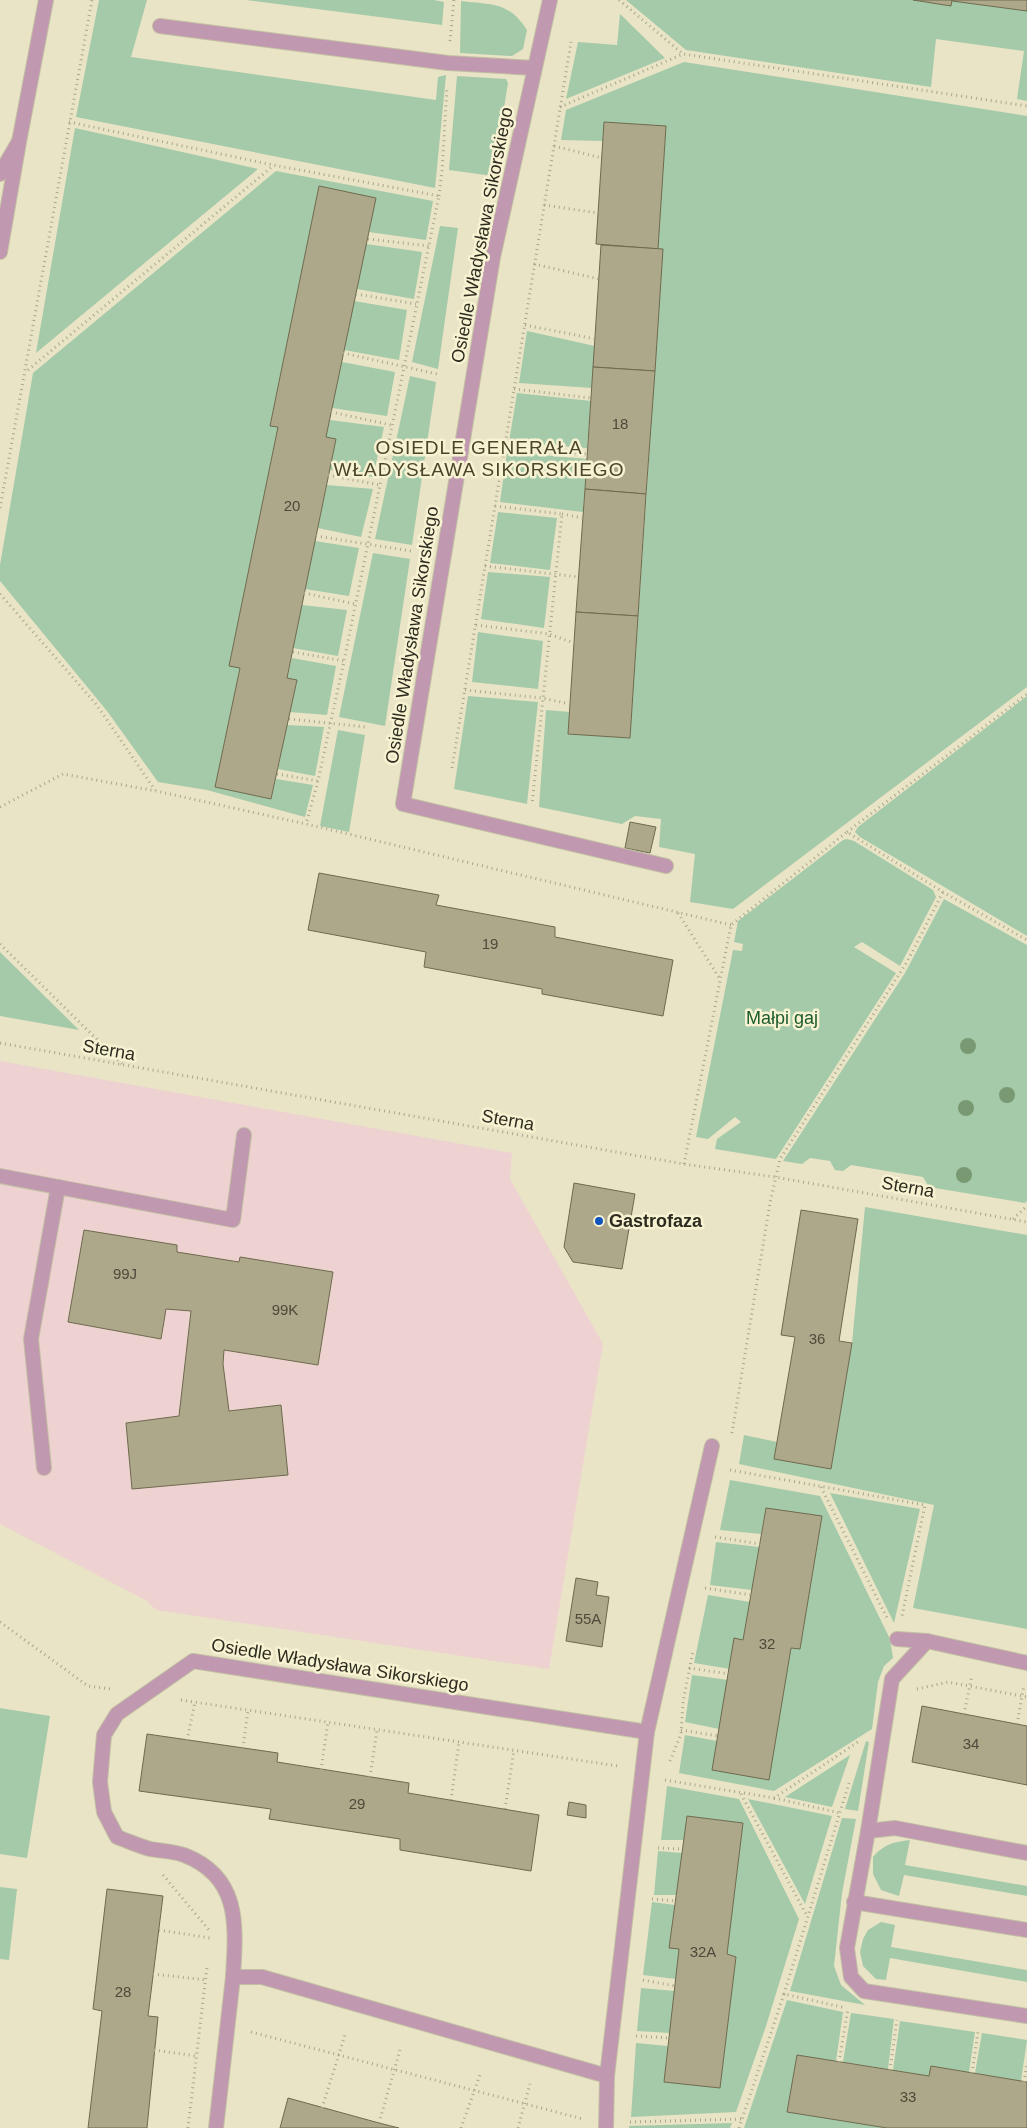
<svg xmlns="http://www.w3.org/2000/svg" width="1027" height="2128" viewBox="0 0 1027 2128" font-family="Arial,sans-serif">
<rect width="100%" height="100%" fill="#e9e4c5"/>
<path fill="#edd2d1" d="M0 1061 512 1153 510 1179 603 1344 549 1669 156 1610 147 1601 0 1524Z"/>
<g fill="#a4caaa">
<path d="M99 0H147L131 57 436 100 438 77 446 75 435 188 76 117Z"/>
<path d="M246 0H434L444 2 442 25Z"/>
<path d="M626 0H913L951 5 952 1 1027 11V101L1017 99 1024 51 936 39 931 87 686 50Z"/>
<path d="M461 1C492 5 508 1 527 30L523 49 512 56 460 53Z"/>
<path d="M620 14 665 58 566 99 578 42 617 45Z"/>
<path d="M684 62 1027 116V687L733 909 690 902 695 854 659 847 661 819 635 816 622 824 539 807 546 710 570 712 568 734 630 738 663 249H658L666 126 605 122 603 141 561 140 566 110Z"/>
<path d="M457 76 506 79 508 83 493 176 449 170Z"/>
<path d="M75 128 258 169 36 353Z"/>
<path d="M276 171 433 201 426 240 369 232 376 198 319 187 270 425 278 427 229 666 240 668 215 787 271 799 276 779 313 785 305 817 207 790 158 782 107 711 0 581V565L33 373Z"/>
<path d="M440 226 458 228 438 369 412 362Z"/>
<path d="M366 244 422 252 414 299 357 289Z"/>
<path d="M354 301 407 310 399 360 344 350Z"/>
<path d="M527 331 595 346 592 388 519 383Z"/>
<path d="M342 362 395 372 387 416 332 408Z"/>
<path d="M410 376 436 382 412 545 375 539Z"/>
<path d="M517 393 591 401 587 448 509 442Z"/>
<path d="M330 420 384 427 373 477 330 470 336 439 326 437Z"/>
<path d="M507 452 587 459 583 512 500 502Z"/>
<path d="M327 485 373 489 361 537 318 528Z"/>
<path d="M498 512 557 518 550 570 490 563Z"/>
<path d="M315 541 359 548 349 596 305 589Z"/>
<path d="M373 553 410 559 385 726 339 717Z"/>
<path d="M488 572 550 577 544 628 481 619Z"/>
<path d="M302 605 347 610 338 656 293 648Z"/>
<path d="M478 632 543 641 538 689 472 682Z"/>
<path d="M292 658 336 666 327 715 290 712 297 680 287 678Z"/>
<path d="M468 696 538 702 527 804 454 789Z"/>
<path d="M1027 696V936L860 837 855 832 858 827Z"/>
<path d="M287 725 324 727 315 776 278 769Z"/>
<path d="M338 730 365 735 349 832 320 826Z"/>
<path d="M847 839 854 841 933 890 936 897 900 966 862 942 854 947 896 973 776 1159 715 1149 717 1139 741 1122 735 1117 708 1139 696 1137 733 950 742 951 743 944 734 942 738 921 843 840Z"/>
<path d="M944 899 1027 945V1201L1025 1203 929 1187 923 1177 851 1165 843 1171 835 1170 830 1161 810 1158 802 1164 783 1161 905 973Z"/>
<path d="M0 952 79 1030 0 1016Z"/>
<path d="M865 1207 1027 1235V1629L913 1608 934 1505 739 1464 744 1435 777 1442 774 1459 831 1468 852 1343Z"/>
<path d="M730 1480 820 1496 890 1639 893 1658 884 1666 878 1682 872 1729 774 1791 679 1773 685 1735 717 1741 713 1770 769 1779 791 1648 800 1649 822 1517 766 1508 761 1534 720 1530Z"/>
<path d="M830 1493 920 1509 894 1623Z"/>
<path d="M716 1542 759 1547 752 1590 710 1585Z"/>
<path d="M708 1595 750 1602 743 1640 735 1638 730 1669 694 1663Z"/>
<path d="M692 1675 728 1680 719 1729 685 1722Z"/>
<path d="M0 1708 50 1716 27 1858 0 1854Z"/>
<path d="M866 1741 869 1742 858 1811 845 1809Z"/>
<path d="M850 1755 832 1807 785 1797Z"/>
<path d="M667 1786 739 1799 799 1919 766 2026 736 2112 631 2117 636 2043 668 2046 664 2082 720 2088 736 1957 727 1954 743 1823 687 1816 684 1840H661Z"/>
<path d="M748 1799 832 1816 805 1904Z"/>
<path d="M842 1818 856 1819 842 1893 834 1966 841 1985 865 2005 790 1991Z"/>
<path d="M910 1840 905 1865 1027 1886V1896L904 1875 899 1896 881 1890 873 1874V1857C884 1844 894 1842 910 1840Z"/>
<path d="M658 1851 682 1853 676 1895H654Z"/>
<path d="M0 1887 17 1889 9 1960 0 1959Z"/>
<path d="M652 1902 675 1905 679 1949 676 1979 643 1975Z"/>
<path d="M881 1922 895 1925 891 1947 1027 1970V1982L890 1958 886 1980 876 1979 863 1966 860 1952 863 1939 868 1930Z"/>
<path d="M641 1988 675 1991 670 2033 637 2031Z"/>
<path d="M787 2000 843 2012 836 2061 797 2055 787 2112 887 2128H744Z"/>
<path d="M851 2013 894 2019 888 2069 843 2062Z"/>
<path d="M900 2021 975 2032 969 2072 931 2066 929 2076 893 2070Z"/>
<path d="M982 2033 1027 2040 1021 2081 975 2073Z"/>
<path d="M732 2123 730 2128H629V2126Z"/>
</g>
<g fill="#ada88a" stroke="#6e6a4e">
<path d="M913 0H952L951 6Z"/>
<path d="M1027 0V11L952 1V0Z"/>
<path d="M604 122 666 126 658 249 596 244Z"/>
<path d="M319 186 376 198 326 437 336 439 287 678 297 680 271 799 215 787 240 668 229 666 278 427 270 426Z"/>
<path d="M601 245 663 249 655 371 593 367Z"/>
<path d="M593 367 655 371 646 494 585 489Z"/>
<path d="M585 489 646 494 638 616 576 612Z"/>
<path d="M576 612 638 616 630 738 568 734Z"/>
<path d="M630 822 656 827 650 853 625 848Z"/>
<path d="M319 873 439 895 436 905 555 927V937L673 960 663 1016 542 994V989L424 967 426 952 308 930Z"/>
<path d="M574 1183 635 1194 622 1269 573 1262 564 1247Z"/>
<path d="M801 1210 858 1219 839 1341 852 1343 831 1469 774 1459 795 1337 781 1335Z"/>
<path d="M84 1230 177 1245V1252L239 1262 240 1257 333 1272 318 1365 224 1350 223 1364 229 1411 281 1405 288 1475 132 1489 126 1423 179 1416 191 1311 166 1309 161 1339 68 1322Z"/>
<path d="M766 1508 822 1516 800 1649 791 1648 769 1780 712 1770 734 1638 743 1640Z"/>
<path d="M576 1578 598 1582 596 1595 609 1597 602 1647 566 1641Z"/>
<path d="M922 1706 1027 1726V1785L912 1762Z"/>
<path d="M147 1734 278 1753 277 1762 409 1783 408 1793 539 1815 531 1871 400 1850V1839L269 1819 271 1809 139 1791Z"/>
<path d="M569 1802 586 1805V1818L567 1815Z"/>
<path d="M687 1816 743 1823 727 1954 736 1957 720 2088 664 2082 679 1949 669 1948Z"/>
<path d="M107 1889 163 1896 148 2016 158 2017 147 2128H88L102 2011 93 2009Z"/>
<path d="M797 2055 929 2076 931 2066 1027 2082V2128H887L787 2112Z"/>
<path d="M288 2098 379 2123 399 2128H280Z"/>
</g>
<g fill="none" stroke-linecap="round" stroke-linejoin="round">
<defs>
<g id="service">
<path d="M160 26 448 63 534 68"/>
<path d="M0 1176 233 1220 244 1135"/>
<path d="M44 1468 31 1339 58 1187"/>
</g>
<g id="minor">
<path d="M550 0 493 257 403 804 666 866"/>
<path d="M0 174 18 143"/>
<path d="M897 1639 927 1641 1027 1663"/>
<path d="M868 1831 892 1679 927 1641"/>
<path d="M1027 1853 895 1828 868 1831 847 1948 851 1977 864 1991 1027 2016"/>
<path d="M854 1902 1027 1930"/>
<path d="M233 1977C236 1926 241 1877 184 1855 173 1851 161 1851 150 1849 139 1846 128 1841 117 1837L104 1812 100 1782 104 1735 117 1714 193 1661 647 1732"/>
<path d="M216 2128 233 1977H262L607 2076"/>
<path d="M606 2128 607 2076 647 1732 712 1446"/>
</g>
<path id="tertiary" d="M0 252 19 142 46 0"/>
</defs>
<use href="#service" stroke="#c3bfa4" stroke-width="16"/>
<use href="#minor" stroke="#c3bfa4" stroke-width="16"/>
<use href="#tertiary" stroke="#c3bfa4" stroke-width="16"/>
<g stroke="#aaa68d" stroke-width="3" stroke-dasharray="1 4" stroke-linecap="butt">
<path d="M619 0 683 54 1027 106"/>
<path d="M450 41 454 0"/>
<path d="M560 107 683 54"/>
<path d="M69 122 273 165 439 196 344 661 318 781 306 824"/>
<path d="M554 146 602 158"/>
<path d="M439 196 442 171 447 87"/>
<path d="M544 205 598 213"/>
<path d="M368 239 429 246"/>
<path d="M534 264 599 279"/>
<path d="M356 294 416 304"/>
<path d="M525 325 595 339"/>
<path d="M343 353 437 374"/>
<path d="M28 370 273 166"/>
<path d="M514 389 591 398"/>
<path d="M331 412 391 425"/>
<path d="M505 447 587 454"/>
<path d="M328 475 380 485"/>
<path d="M495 506 562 514 532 805"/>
<path d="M0 508 92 0"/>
<path d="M562 514 583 518"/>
<path d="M316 536 411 551"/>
<path d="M485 566 579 577"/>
<path d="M304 593 355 604"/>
<path d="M0 594 96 704 155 790"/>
<path d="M476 625 549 634 574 643"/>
<path d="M293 652 344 661"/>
<path d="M465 690 542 698 570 704"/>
<path d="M289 719 366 727"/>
<path d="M452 768 571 42"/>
<path d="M277 774 318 781"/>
<path d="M0 807 63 774 156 791 306 824 731 925"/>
<path d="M847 832 1027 694"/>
<path d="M678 913 720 979"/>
<path d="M0 944 124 1066"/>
<path d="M0 1043 684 1164 775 1177 1027 1222"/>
<path d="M684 1164 731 925 847 832 943 892 1027 940"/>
<path d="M1013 1219 1027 1206"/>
<path d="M732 1433 770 1203 780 1159 907 962 943 892"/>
<path d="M730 1470 925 1505 902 1616"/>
<path d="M821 1487 887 1618"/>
<path d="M715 1537 760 1544"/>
<path d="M705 1588 751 1595"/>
<path d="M0 1622 88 1686 111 1689"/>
<path d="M689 1668 729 1674"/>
<path d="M917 1689 948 1682 1027 1697"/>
<path d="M181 1700 618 1766"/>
<path d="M964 1714 972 1675"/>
<path d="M1017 1724 1024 1685"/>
<path d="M681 1730 718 1736"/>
<path d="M187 1740 195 1702"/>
<path d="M243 1748 248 1710"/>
<path d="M670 1761 681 1734 683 1702 693 1651"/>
<path d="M321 1770 328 1722"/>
<path d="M370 1777 377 1730"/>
<path d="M665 1780 774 1798 858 1742"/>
<path d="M741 1794 807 1916"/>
<path d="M774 1798 840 1813"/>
<path d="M451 1800 459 1742"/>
<path d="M505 1809 514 1750"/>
<path d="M658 1848 682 1849"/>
<path d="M163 1875 209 1930"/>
<path d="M652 1899 676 1901"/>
<path d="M159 1930 210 1938"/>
<path d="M153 1974 206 1980"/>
<path d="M643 1980 675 1986"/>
<path d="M784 1994 849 1783"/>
<path d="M251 2032 583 2119"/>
<path d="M636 2036 669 2038"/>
<path d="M154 2050 196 2056"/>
<path d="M839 2062 848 2009"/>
<path d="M890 2070 897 2020"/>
<path d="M972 2073 978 2032"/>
<path d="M1024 2082 1027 2063"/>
<path d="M322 2108 345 2035"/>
<path d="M630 2122 742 2119"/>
<path d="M379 2123 400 2050"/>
<path d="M188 2128 207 1967"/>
<path d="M461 2128 481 2072"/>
<path d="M518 2128 530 2084"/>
<path d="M739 2128 784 1994 846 2008"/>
</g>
<use href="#service" stroke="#c098af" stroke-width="14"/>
<use href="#minor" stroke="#c098af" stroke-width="14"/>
<use href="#tertiary" stroke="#c098af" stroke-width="14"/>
</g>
<g fill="#789972">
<circle cx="968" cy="1046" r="8"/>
<circle cx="1007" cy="1095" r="8"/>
<circle cx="966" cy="1108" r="8"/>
<circle cx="964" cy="1175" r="8"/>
</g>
<circle fill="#1054bf" stroke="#f7f2d2" stroke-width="2" cx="599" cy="1221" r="5"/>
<g text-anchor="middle" stroke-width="5" stroke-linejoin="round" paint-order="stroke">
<g font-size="15" fill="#4d4a3a">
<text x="620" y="429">18</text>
<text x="292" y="511">20</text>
<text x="490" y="949">19</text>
<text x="125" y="1279">99J</text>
<text x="285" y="1315">99K</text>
<text x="817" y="1344">36</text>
<text x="588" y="1624">55A</text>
<text x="767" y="1649">32</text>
<text x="971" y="1749">34</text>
<text x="357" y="1809">29</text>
<text x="703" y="1957">32A</text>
<text x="123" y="1997">28</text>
<text x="908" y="2102">33</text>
</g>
<g font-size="18" fill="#2d2b1f" stroke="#f7f2d2">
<text transform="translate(482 235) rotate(-79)" y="6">Osiedle Władysława Sikorskiego</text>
<text transform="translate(412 635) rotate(-81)" y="6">Osiedle Władysława Sikorskiego</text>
<text transform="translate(109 1050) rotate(10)" y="6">Sterna</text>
<text transform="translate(508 1120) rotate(10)" y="6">Sterna</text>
<text transform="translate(908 1187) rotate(10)" y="6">Sterna</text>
<text transform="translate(340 1665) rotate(9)" y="6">Osiedle Władysława Sikorskiego</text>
</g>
<g font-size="18" fill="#1b5c2e" stroke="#f7f2d2">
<text x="782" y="1024">Małpi gaj</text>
</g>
<g font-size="18" font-weight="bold" fill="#2d2b1f" stroke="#f7f2d2" text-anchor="start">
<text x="609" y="1227">Gastrofaza</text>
</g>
<g font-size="19" letter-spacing="1" fill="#4a452a" stroke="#f7f2d2">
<text x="479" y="454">OSIEDLE GENERAŁA<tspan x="479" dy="22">WŁADYSŁAWA SIKORSKIEGO</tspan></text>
</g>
</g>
</svg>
